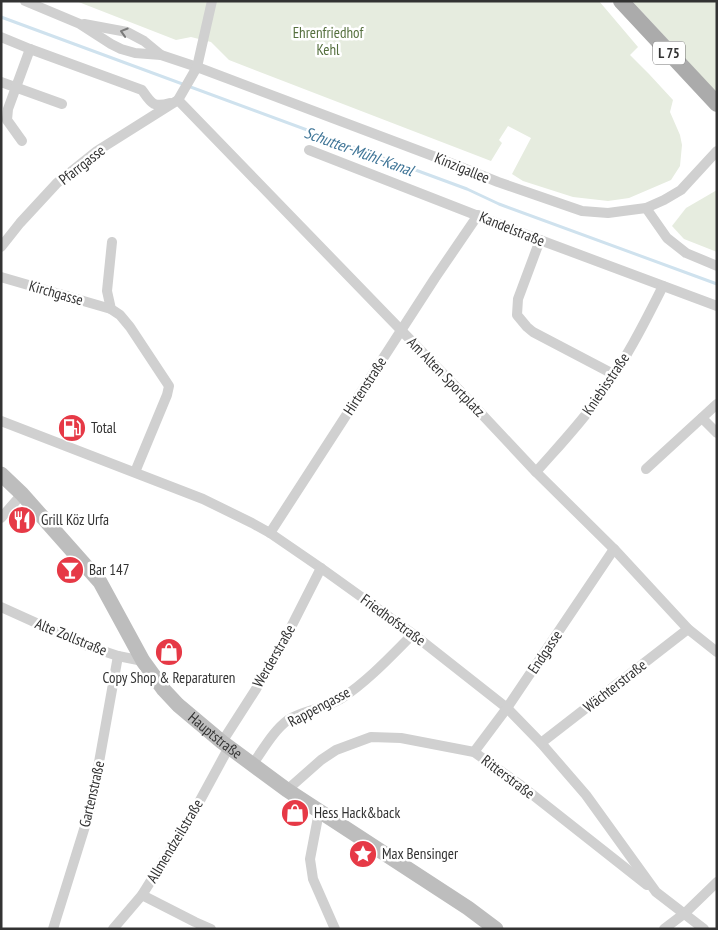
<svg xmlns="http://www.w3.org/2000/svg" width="718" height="930" viewBox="0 0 718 930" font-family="'PT Sans Narrow',sans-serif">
<rect width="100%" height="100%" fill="#fff"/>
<g fill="#e6ecdf">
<path d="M76 1H599L638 47 630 55 649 74 673 100 670 112 680 135 682 145 680 166 671 180 629 198 608 201 573 197 523 181 512 174 531 138 508 126 499 140 502 143 491 161 229 60 211 42 191 37 176 40Z"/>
<path d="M632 1H717V93Z"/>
<path d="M717 190V252L684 239 672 226 686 208Z"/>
</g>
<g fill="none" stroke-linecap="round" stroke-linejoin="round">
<path stroke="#cfe2ee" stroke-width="3" d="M1 17 467 189 499 204 717 284"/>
<g stroke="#d0d0d0" stroke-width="10">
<path d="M25 1 80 24 111 44 121 49 135 53 161 55 197 67 433 156 498 182 582 211 608 213 623 211 646 208 664 200 681 190 717 151"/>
<path d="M84 24 127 32 144 41 161 55"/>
<path d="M1 37 30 49 142 90C151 103 153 108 170 103"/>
<path d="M1 82 62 104"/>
<path d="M178 100 461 392 536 472 614 549 688 629 717 652"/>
<path d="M22 141 7 120 8 109 30 49"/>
<path d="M309 150 540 240 717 306"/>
<path d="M646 208 667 238 686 253 717 266"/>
<path d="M540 240 518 299 517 315 527 327 533 332 615 375"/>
<path d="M112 242 107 291 111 309 120 315 130 327 169 386 167 395 135 472"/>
<path d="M1 247 20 223 57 183 97 151 178 100 197 67 212 1"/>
<path d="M1 277 111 309"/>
<path d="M702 418 717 433"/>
<path d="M1 421 203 499 252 523 270 533 321 568 413 634 507 708 541 743 586 795 656 892 704 929"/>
<path d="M646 469 717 404"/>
<path d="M536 472C558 447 581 423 600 396 625 361 644 324 663 286"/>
<path d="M1 518 22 494"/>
<path d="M270 533 435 278 478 215"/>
<path d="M1 607 85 645 118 656 143 661"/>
<path d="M222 742 256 689 287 635 321 568"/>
<path d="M541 743 688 629"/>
<path d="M474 752 507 708 614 549"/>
<path d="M252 765C263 750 273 731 288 720 304 710 325 709 342 698 368 681 391 656 413 634"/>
<path d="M287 790 321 760 336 750 371 737 401 738 474 752 519 784 647 885"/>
<path d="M319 812 310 859 313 879 335 929"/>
<path d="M142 895 195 922 211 929"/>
<path d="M53 929 91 807 118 656"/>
<path d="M113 929 142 895 191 817 229 747"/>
<path d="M664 929 685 913 717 882"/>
</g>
<path stroke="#bdbdbd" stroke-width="15" id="s1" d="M1 474 22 494 100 582 143 661 164 690 178 705 222 742 287 790 468 908 496 929"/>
<path stroke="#ababab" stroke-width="16" d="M621 1 717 104"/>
</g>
<defs><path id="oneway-chevron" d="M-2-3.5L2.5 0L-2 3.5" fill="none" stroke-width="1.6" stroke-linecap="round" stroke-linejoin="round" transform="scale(1.25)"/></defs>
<use stroke="#7a7a7a" href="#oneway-chevron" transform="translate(124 32) rotate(-163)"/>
<defs>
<symbol id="fuel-disc" viewBox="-11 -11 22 22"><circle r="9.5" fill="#e63946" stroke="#fff"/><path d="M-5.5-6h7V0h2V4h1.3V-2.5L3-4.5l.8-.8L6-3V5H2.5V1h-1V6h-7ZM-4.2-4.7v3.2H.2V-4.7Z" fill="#fff"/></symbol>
<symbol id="restaurant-disc" viewBox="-11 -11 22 22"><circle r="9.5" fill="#e63946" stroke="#fff"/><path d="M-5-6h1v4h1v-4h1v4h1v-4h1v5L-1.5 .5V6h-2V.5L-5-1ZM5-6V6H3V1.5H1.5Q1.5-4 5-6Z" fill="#fff"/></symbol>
<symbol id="bar-disc" viewBox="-11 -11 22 22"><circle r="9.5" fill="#e63946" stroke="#fff"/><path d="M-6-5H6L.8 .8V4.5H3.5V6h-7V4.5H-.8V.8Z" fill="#fff"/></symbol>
<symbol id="shop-disc" viewBox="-11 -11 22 22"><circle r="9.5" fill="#e63946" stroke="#fff"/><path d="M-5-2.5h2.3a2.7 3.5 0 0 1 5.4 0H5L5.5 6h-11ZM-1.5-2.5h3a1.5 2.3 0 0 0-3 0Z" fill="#fff"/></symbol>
<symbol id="sight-disc" viewBox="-11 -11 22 22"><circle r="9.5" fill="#e63946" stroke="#fff"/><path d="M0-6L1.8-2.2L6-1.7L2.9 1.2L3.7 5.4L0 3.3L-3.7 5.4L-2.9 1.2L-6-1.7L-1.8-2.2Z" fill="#fff"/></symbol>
</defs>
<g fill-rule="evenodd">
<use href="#fuel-disc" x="56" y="412" width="32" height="32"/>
<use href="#restaurant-disc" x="6" y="504" width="32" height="32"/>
<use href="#bar-disc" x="54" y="554" width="32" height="32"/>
<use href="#shop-disc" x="153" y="636" width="32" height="32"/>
<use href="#shop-disc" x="279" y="797" width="32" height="32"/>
<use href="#sight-disc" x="347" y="838" width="32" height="32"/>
</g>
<g text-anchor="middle" stroke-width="5" stroke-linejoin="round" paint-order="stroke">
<rect fill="#fff" stroke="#707070" stroke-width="1" x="653" y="41.5" width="32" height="23" rx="4"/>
<g font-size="14" font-weight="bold" fill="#333">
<text x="669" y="58">L 75</text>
</g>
<g font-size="15" fill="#56703f" stroke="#fff">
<text x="328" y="38">Ehrenfriedhof<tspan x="328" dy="17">Kehl</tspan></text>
</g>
<g font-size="15" fill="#333" stroke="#fff">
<text transform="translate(82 165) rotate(-38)" y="5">Pfarrgasse</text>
<text transform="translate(462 168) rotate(22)" y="5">Kinzigallee</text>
<text transform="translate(512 229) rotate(22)" y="5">Kandelstraße</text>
<text transform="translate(56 293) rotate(16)" y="5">Kirchgasse</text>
<text transform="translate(446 377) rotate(46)" y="5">Am Alten Sportplatz</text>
<text transform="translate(606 384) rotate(-56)" y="5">Kniebisstraße</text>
<text transform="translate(365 386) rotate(-57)" y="5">Hirtenstraße</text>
<text transform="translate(393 620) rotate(36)" y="5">Friedhofstraße</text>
<text transform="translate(71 637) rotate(22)" y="5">Alte Zollstraße</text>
<text transform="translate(545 652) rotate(-56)" y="5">Endgasse</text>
<text transform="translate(274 656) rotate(-60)" y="5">Werderstraße</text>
<text transform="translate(615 686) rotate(-38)" y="5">Wächterstraße</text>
<text transform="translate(319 707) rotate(-28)" y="5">Rappengasse</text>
<text dy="5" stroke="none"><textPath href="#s1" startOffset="341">Hauptstraße</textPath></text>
<text transform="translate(508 777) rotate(37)" y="5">Ritterstraße</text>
<text transform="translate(92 794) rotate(-77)" y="5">Gartenstraße</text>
<text transform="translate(175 841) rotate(-59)" y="5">Allmendzeilstraße</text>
</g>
<g font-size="15" fill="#333" stroke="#fff" text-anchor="start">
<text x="91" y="433">Total</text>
<text x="41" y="525">Grill Köz Urfa</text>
<text x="89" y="575">Bar 147</text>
<text x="169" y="683" text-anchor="middle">Copy Shop &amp; Reparaturen</text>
<text x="314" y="818">Hess Hack&amp;back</text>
<text x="382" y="859">Max Bensinger</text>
</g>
<g font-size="16" font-style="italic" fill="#3f7597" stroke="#fff">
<text transform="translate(359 151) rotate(20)" y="6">Schutter-Mühl-Kanal</text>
</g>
</g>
<rect width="718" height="930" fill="none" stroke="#333333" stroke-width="5"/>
</svg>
